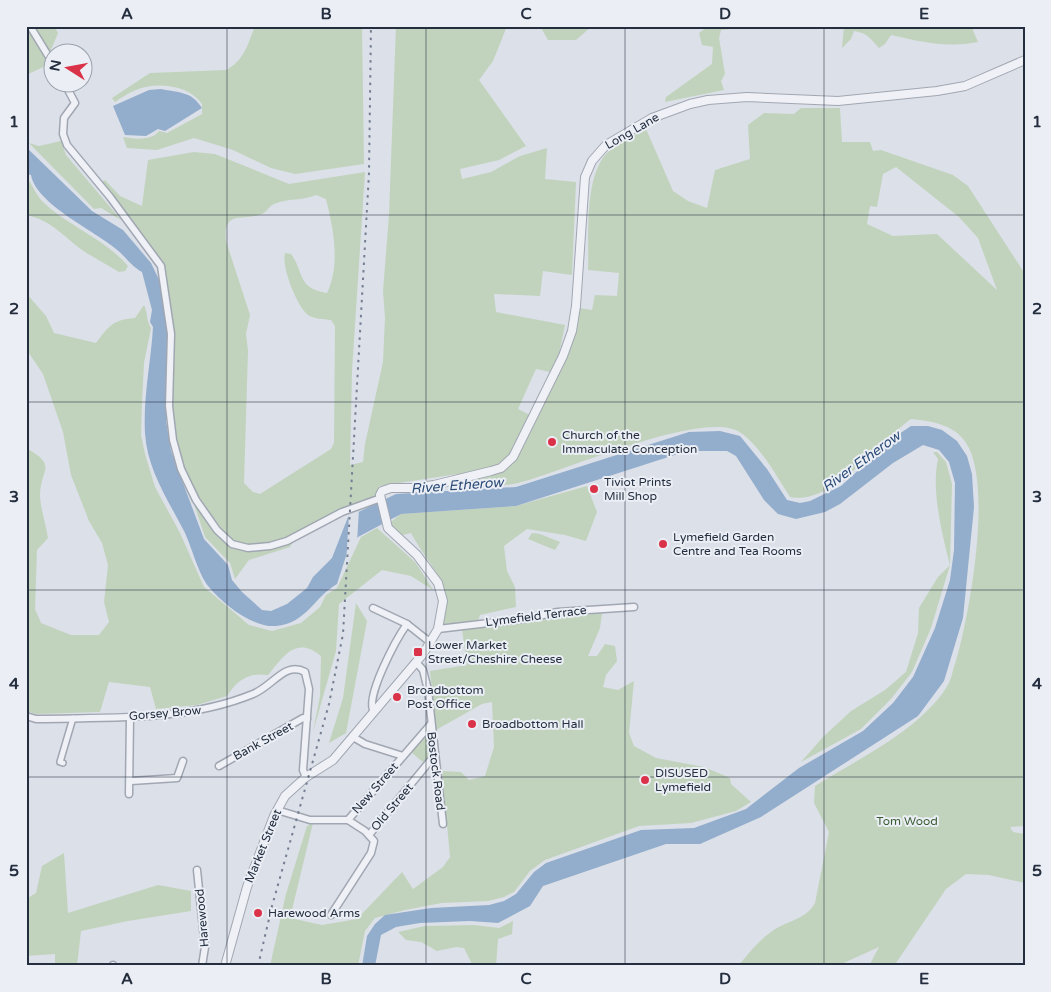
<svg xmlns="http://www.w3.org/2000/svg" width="1051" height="992" viewBox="0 0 1051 992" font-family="'Varela Round',sans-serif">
<rect width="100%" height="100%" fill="#dce0e8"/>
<g fill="#c1d3bc" fill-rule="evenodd">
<path d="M26 26H54L58 33 50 52 52 54V63L26 75Z"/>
<path d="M255 26H362L364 164 295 174 271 168 233 150 194 138 157 150 127 148 123 137C134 139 152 141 159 131L167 133 202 114V104C190 85 156 81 136 90 128 93 121 98 115 102L112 98 150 73 226 70C244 61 248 44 255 26Z"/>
<path d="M396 26H507L493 61 479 80 526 146 499 160 460 169 462 179 491 172 520 156 547 148 545 179 576 182 572 275 543 271 540 296 494 294 496 312 565 325 559 354 550 372 536 369 518 409 536 418 573 342 580 308 592 310 595 295 617 296 619 273 588 270C589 237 584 179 606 154 616 143 634 136 646 129L673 191 688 201 707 208 715 170 750 159 748 125 764 113 794 114 801 108H840L842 142H870L873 151 881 150 953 175 968 186 1025 274V826L1010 827 1013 832 1025 834V883L989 875 966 874 946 889 894 966H869L879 947 837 966H738C748 954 758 941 771 932 785 921 806 920 815 903L829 832 814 803 815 786C858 759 924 728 949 683 952 677 953 668 956 661 970 612 991 494 969 448 958 425 933 421 911 419 878 442 832 506 790 497 777 477 761 447 741 433 706 407 561 473 518 483 504 486 489 486 476 487L458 474 379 486 376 498 298 534 290 547 249 560 235 579 230 563 205 537 194 504 216 534 229 538 197 498 182 468 175 440 171 405 172 333 163 265 100 183 105 180 120 196 142 206 148 160 194 152 215 154 289 184 365 172 352 371 350 465 363 462 365 444 383 362 385 318 383 291 389 215ZM896 167 959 217 978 238 997 290 937 234 893 236 867 224 870 206 877 207 883 174ZM316 195 326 199C333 227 341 264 327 293 297 289 304 271 291 254L285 253C281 266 297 307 308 315 313 319 324 319 331 320L335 326 334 443 331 449 260 494 253 492 244 483 248 351 246 334 250 315 226 241C223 209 242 222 262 214 267 212 269 206 274 204 287 198 303 201 316 195Z"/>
<path d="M540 26H592L576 40H548Z"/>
<path d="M709 26H759L721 30 719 38 725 74 721 81 724 90 665 102 666 97 712 64 713 47 702 45 699 33Z"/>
<path d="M844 26H963L972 28 978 42C947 48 921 42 891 35L885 44 879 48C870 38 867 33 854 31L851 39 842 48Z"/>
<path d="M61 141 66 155 121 220 101 208 94 209 29 143 39 146Z"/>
<path d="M26 177C32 183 35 194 43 202 69 227 104 238 128 266L125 271 119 272C108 265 96 259 85 252 63 237 54 221 26 215Z"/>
<path d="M26 293 46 316 54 333 96 343C109 326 112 320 135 318L144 305C148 313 146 320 151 328L144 363 142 403 141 435 145 454 155 487 180 533 204 587 249 625 272 631 301 623 320 607 326 595 337 588 361 537 377 528 416 563 433 590 411 576 382 570 339 604 336 651 313 732 320 696 321 656C296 635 283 657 268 675 249 672 237 680 227 696L197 705 156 709 150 687 109 682 100 712 36 714 26 711V448C58 466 41 468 40 494 40 508 46 524 48 538L37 550 35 609 41 623 71 635H99L109 622 104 602 108 565 102 543 89 521 71 475 63 432 43 374 26 349Z"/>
<path d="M933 452H937L946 462 952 484 950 565 931 628 912 672 891 699 861 729 801 762 823 737 851 711 885 690 906 672 918 633 919 608 938 577 950 565C942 534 931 490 938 459Z"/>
<path d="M587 486 597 512 586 541 565 535 527 529 504 546 507 571 515 587 516 607 480 615 478 621 444 624C451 579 431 570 411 533L403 535 389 524 400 514 516 506Z"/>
<path d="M532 533 540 534 560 542 555 550 528 539Z"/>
<path d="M356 603 367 621 346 733 329 743 343 698Z"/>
<path d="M602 613 600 628 588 656H597L605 644 615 646 617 661 606 675 603 687 618 690 634 681 629 733 634 746 656 758 704 767 730 778 731 784 751 802 736 811 691 823 639 826 545 860 530 871 514 892 504 897 488 901 442 903 405 910 375 918 365 931 358 966H270L286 894 307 826 313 823 290 918 322 925 357 919 402 872 413 889 443 867 450 857 442 771 461 772 469 780 485 776 494 747 492 702 482 704 436 730 430 671 467 665 462 629Z"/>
<path d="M428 734 430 755 424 763 411 752Z"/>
<path d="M64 853 68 913 158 885 191 891V911L128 921 81 931 77 966H55V954L26 956V899L36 893 42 866Z"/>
<path d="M513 921 512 934 498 939 496 966H473L464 948 456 947 437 951 421 942 406 940 398 932 425 926 474 925 499 928Z"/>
</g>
<g fill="#93adcc">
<path d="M161 89C180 93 191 91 202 108L165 131 158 129 146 136 125 135 113 106 149 90Z"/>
<path d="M26 147 92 211 123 230 151 263 165 292 168 332 166 421 171 451 204 539 228 565 232 580 242 592 262 610 271 611 287 604 307 588 313 577 332 558 348 517 396 494 516 487 689 432 720 431 740 436 767 469 787 500 800 503 810 501 841 486 896 436 911 426H928L942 430 957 441 967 456 972 474 974 507 963 618 944 681 918 716 761 817 700 844H666L543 886 530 906 498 923 470 921 420 923 396 927 381 935 375 966H362L367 936 375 924 385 915 431 908 489 905 504 901 516 894 534 872 546 863 641 830 694 828 746 809 799 768 863 731 893 703 913 677 935 628 950 580 954 550 955 483 949 462 939 450 923 445 893 463 840 504 825 512 796 519 778 514 764 500 736 456 727 451H687L516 506 401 514 358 537 347 553 337 584C313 598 307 623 276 626 253 628 223 604 209 587 198 574 192 547 184 531 168 500 147 469 145 433 143 397 151 362 153 327L150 322 152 310 142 272C131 266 125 256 116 249 95 231 36 204 31 175L26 174Z"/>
</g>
<path fill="#dce0e8" d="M359 509 357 543 349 554 346 564 349 514Z"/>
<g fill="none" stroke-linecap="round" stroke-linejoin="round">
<defs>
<path id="pedestrian" d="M63 763 60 762 73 718"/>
<g id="minor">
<path d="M30 26 52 62"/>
<path d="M64 82 75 103 64 118 63 134 67 145 110 197 161 266 171 334 169 406 173 440 181 469 196 500 217 530 232 544 248 548 270 546 287 541 342 512 381 498"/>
<path d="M373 608 407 624 431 643"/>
<path d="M438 629 523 619 558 612 634 607"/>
<path d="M416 662 423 670 428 690 443 824"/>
<path d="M374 712C364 698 397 638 407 624"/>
<path d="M26 716 36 719C108 717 185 722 253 694 273 686 285 661 305 672L309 689 303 770 306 777"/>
<path d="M353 737 365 744 403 756"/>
<path d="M219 766 303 718 307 719"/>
<path d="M131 781 177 778 183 761"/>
<path d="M129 794 130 717"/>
<path d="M277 810 310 820H348L365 831 374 841 371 853 331 915"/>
<path d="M348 820 431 724"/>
<path d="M369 835 434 756"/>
<path d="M197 870 205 947 202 966"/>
<path d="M113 966V965"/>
</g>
<path id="tertiary" d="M225 966 247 887 274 816 285 796 306 777 333 760 423 654 438 629 443 601 438 583 417 555 388 528 380 495 382 491 391 488H415L434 485 491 471 501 468 513 457 563 356 572 331 576 306 585 177 592 161 606 145 652 118 690 104 708 100 747 97 838 101 937 91 965 86 1025 60"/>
</defs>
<use href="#pedestrian" stroke="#a1a7b2" stroke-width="8"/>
<use href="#minor" stroke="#a1a7b2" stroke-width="9"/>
<use href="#tertiary" stroke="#a1a7b2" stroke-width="10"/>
<use href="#pedestrian" stroke="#eff1f6" stroke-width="5"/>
<use href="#minor" stroke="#eff1f6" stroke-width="6"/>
<use href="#tertiary" stroke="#eff1f6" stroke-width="8"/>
<path stroke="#747f93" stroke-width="2" stroke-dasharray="2.5 5" stroke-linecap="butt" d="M258 966 272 906 329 704 343 634 369 173 371 26"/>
</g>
<path fill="none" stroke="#242e3f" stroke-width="1" stroke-opacity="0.55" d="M227 26V966M426 26V966M625 26V966M824 26V966M26 215H1025M26 402H1025M26 590H1025M26 777H1025"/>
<g fill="#da3349" stroke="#ebeff5" stroke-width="2">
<circle cx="552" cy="442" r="5"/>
<circle cx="594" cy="489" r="5"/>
<circle cx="663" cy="544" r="5"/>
<rect x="413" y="647" width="10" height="10" rx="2.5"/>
<circle cx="397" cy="697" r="5"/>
<circle cx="472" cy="724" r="5"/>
<circle cx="645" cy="780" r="5"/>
<circle cx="258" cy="913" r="5"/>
</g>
<g text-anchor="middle" stroke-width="4" stroke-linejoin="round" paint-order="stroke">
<g font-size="12" fill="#242e3f" stroke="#ebeff5">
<text transform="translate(632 131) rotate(-30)" y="4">Long Lane</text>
<text transform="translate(536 616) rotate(-7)" y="4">Lymefield Terrace</text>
<text transform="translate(165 713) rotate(-5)" y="4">Gorsey Brow</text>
<text transform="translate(263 741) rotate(-29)" y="4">Bank Street</text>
<text transform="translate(436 771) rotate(83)" y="4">Bostock Road</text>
<text transform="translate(375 788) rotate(-49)" y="4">New Street</text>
<text transform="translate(392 807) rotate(-50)" y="4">Old Street</text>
<text transform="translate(263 846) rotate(-68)" y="4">Market Street</text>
<text transform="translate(202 918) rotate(-95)" y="4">Harewood</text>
</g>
<g font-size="12" fill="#242e3f" stroke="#ebeff5" text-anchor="start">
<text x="562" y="439">Church of the<tspan x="562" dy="14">Immaculate Conception</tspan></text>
<text x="604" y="486">Tiviot Prints<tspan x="604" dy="14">Mill Shop</tspan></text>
<text x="673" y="541">Lymefield Garden<tspan x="673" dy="14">Centre and Tea Rooms</tspan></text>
<text x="428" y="649">Lower Market<tspan x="428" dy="14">Street/Cheshire Cheese</tspan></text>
<text x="407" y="694">Broadbottom<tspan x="407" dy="14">Post Office</tspan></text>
<text x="482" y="728">Broadbottom Hall</text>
<text x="655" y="777">DISUSED<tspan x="655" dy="14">Lymefield</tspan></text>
<text x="268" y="917">Harewood Arms</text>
</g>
<g font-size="12" fill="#385c30" stroke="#ebeff5">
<text x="907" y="825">Tom Wood</text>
</g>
<g font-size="14" font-style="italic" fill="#2b4b77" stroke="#ebeff5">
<text transform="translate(861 461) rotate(-36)" y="5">River Etherow</text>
<text transform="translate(457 485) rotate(-4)" y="5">River Etherow</text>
</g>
</g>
<rect width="1051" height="992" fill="none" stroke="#ebeff5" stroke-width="55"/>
<g transform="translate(68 68) rotate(281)"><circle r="24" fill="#ebeff5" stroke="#9ba2ac"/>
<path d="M0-4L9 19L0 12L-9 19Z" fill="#da3349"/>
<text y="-8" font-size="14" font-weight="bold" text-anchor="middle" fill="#242e3f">N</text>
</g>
<rect x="28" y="28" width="996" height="936" fill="none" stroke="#242e3f" stroke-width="2"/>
<g font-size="16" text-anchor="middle" font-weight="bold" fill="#242e3f">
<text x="127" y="19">A</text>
<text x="326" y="19">B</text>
<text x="526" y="19">C</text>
<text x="725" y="19">D</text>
<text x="924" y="19">E</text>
<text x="14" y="127">1</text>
<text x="1037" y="127">1</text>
<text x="14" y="314">2</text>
<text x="1037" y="314">2</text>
<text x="14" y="502">3</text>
<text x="1037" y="502">3</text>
<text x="14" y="689">4</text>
<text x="1037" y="689">4</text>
<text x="14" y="876">5</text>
<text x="1037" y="876">5</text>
<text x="127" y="984">A</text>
<text x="326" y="984">B</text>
<text x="526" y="984">C</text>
<text x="725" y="984">D</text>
<text x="924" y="984">E</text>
</g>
</svg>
